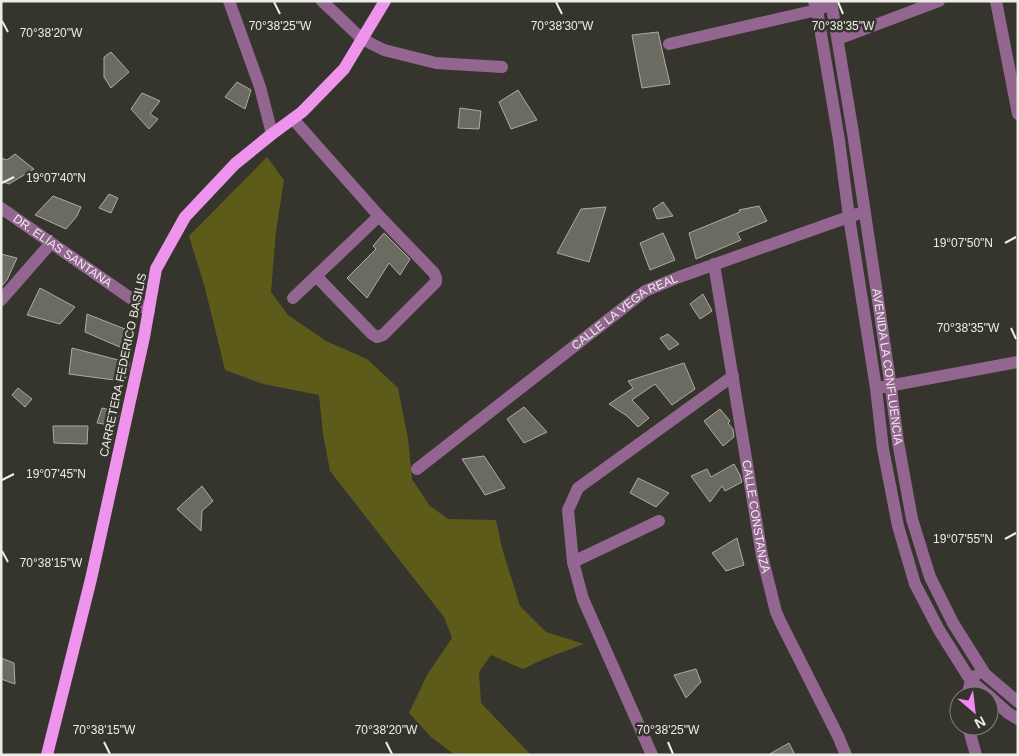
<svg xmlns="http://www.w3.org/2000/svg" width="1019" height="756" viewBox="0 0 1019 756" font-family="Arial,sans-serif">
<rect width="100%" height="100%" fill="#35352d"/>
<path fill="#5c5b1a" d="M267 157 284 180 276 231 271 292 288 315 326 341 367 359 398 388 408 438 412 479 429 505 448 519 496 520 502 548 520 606 546 632 584 644 544 659 523 669 491 655 479 672 481 703 531 755H455L431 737 409 713 427 675 452 638 444 617 330 471 323 434 319 395 263 384 225 370 205 288 189 236Z"/>
<g fill="#6b6b62" stroke="#acaca2">
<path d="M658 32 670 84 642 88 632 35Z"/>
<path d="M111 52 129 72 111 88 104 77V57Z"/>
<path d="M237 82 251 90 245 109 225 97Z"/>
<path d="M518 90 537 120 511 129 499 102Z"/>
<path d="M142 93 160 101 150 114 158 119 149 129 131 109Z"/>
<path d="M460 108 481 111 479 129 458 128Z"/>
<path d="M15 154 34 169 9 184 1 181V158L7 160Z"/>
<path d="M109 194 118 198 111 213 99 208Z"/>
<path d="M53 196 81 207 77 216 66 229 35 215Z"/>
<path d="M663 202 673 216 657 219 653 209Z"/>
<path d="M759 206 767 221 737 233 741 240 696 259 689 233 740 212 739 210Z"/>
<path d="M606 207 589 262 557 253 581 209Z"/>
<path d="M384 233 410 259 400 275 389 263 367 298 347 278 376 249 373 246Z"/>
<path d="M663 233 675 260 650 270 640 243Z"/>
<path d="M1 254 17 258 7 280 1 287Z"/>
<path d="M40 288 75 307 60 324 27 315Z"/>
<path d="M703 294 712 311 700 319 690 304Z"/>
<path d="M87 314 130 331 122 348 85 332Z"/>
<path d="M668 334 679 344 669 350 660 338Z"/>
<path d="M72 348 130 363 124 383 114 380 69 374Z"/>
<path d="M684 363 695 389 672 405 655 384 632 400 649 418 638 427 627 416 609 404 633 388 628 381Z"/>
<path d="M18 388 32 399 25 407 12 395Z"/>
<path d="M524 407 547 432 524 443 507 419Z"/>
<path d="M102 408 119 412 116 426 97 423Z"/>
<path d="M720 409 730 421 728 423 733 429 734 437 723 446 704 421Z"/>
<path d="M53 426H88L87 444 54 443Z"/>
<path d="M484 456 505 488 485 495 462 459Z"/>
<path d="M734 464 740 475 742 482 725 491 722 486 710 502 691 476 707 469 711 477Z"/>
<path d="M638 478 669 493 656 507 630 493Z"/>
<path d="M202 486 213 501 202 511 201 531 177 509Z"/>
<path d="M737 538 744 565 726 571 712 553Z"/>
<path d="M1 658 14 663 15 684 1 679Z"/>
<path d="M696 669 701 682 686 698 674 675Z"/>
<path d="M789 743 795 755H768Z"/>
</g>
<g fill="none" stroke-linecap="round" stroke-linejoin="round">
<g stroke="#936691" stroke-width="12">
<path d="M229 1 260 87 272 134"/>
<path d="M322 1 362 39 384 50 436 63 502 67"/>
<path d="M814 1 817 10 839 140 849 217 876 388 883 449 898 526 915 584 939 630 971 681 989 696"/>
<path id="s1" d="M831 1 853 133 890 381 898 442 912 519 930 577 953 623 985 674 1018 702"/>
<path d="M996 1 1018 114"/>
<path d="M838 39 939 1"/>
<path d="M669 44 817 10 824 7"/>
<path d="M293 119 379 216 434 273 436 278V282L383 335 377 337 372 334 316 276"/>
<path id="s2" d="M1 208 149 311"/>
<path id="s3" d="M714 264 762 556 776 612 781 623 838 736 846 755"/>
<path d="M293 298 379 216"/>
<path d="M1 300 51 243"/>
<path d="M883 387 1018 362"/>
<path id="s4" d="M417 469 645 291 679 277 857 214"/>
<path d="M573 562 659 521"/>
<path d="M967 696 971 681 975 676"/>
<path d="M989 696 1008 713 1018 719"/>
<path d="M968 726 976 755"/>
<path d="M652 755 583 599 573 562 568 510 578 488 733 376"/>
</g>
<path stroke="#ef94ed" stroke-width="12" d="M47 755 91 579 144 337 156 269 185 217 235 164 272 134 302 112 344 69 385 1"/>
</g>
<path fill="none" stroke="#edede8" stroke-width="2" d="M274 2 280 14M556 2 562 14M838 2 843 14M2 21 8 32M2 183 14 177M1005 243 1016 237M1011 328 1016 339M2 480 14 474M1005 539 1016 533M2 551 8 562M104 742 110 754M386 742 392 754M668 742 673 754"/>
<g text-anchor="middle" stroke-width="5" stroke-linejoin="round" paint-order="stroke">
<g font-size="12" fill="#edede8" stroke="#35352d">
<text dy="4" stroke="none"><textPath href="#s2" startOffset="75">DR. ELÍAS SANTANA</textPath></text>
<text dy="4" stroke="none"><textPath href="#s4" startOffset="261">CALLE LA VEGA REAL</textPath></text>
<text transform="translate(123 365) rotate(-78)" y="4">CARRETERA FEDERICO BASILIS</text>
<text dy="4" stroke="none"><textPath href="#s1" startOffset="370">AVENIDA LA CONFLUENCIA</textPath></text>
<text dy="4" stroke="none"><textPath href="#s3" startOffset="256">CALLE CONSTANZA</textPath></text>
</g>
</g>
<g font-size="12" text-anchor="middle" fill="#edede8" stroke="#35352d" stroke-width="5" stroke-linejoin="round" paint-order="stroke">
<text x="280" y="30">70°38'25"W</text>
<text x="562" y="30">70°38'30"W</text>
<text x="843" y="30">70°38'35"W</text>
<text x="51" y="37">70°38'20"W</text>
<text x="56" y="182">19°07'40"N</text>
<text x="963" y="247">19°07'50"N</text>
<text x="968" y="332">70°38'35"W</text>
<text x="56" y="478">19°07'45"N</text>
<text x="963" y="543">19°07'55"N</text>
<text x="51" y="567">70°38'15"W</text>
<text x="104" y="734">70°38'15"W</text>
<text x="386" y="734">70°38'20"W</text>
<text x="668" y="734">70°38'25"W</text>
</g>
<rect width="1019" height="756" fill="none" stroke="#edede8" stroke-width="5"/>
<g transform="translate(974 711) rotate(152)"><circle r="24" fill="#35352d" stroke="#7f7f78"/>
<path d="M0-4L9 19L0 12L-9 19Z" fill="#f38af1"/>
<text y="-8" font-size="14" font-weight="bold" text-anchor="middle" fill="#edede8">N</text>
</g>
</svg>
